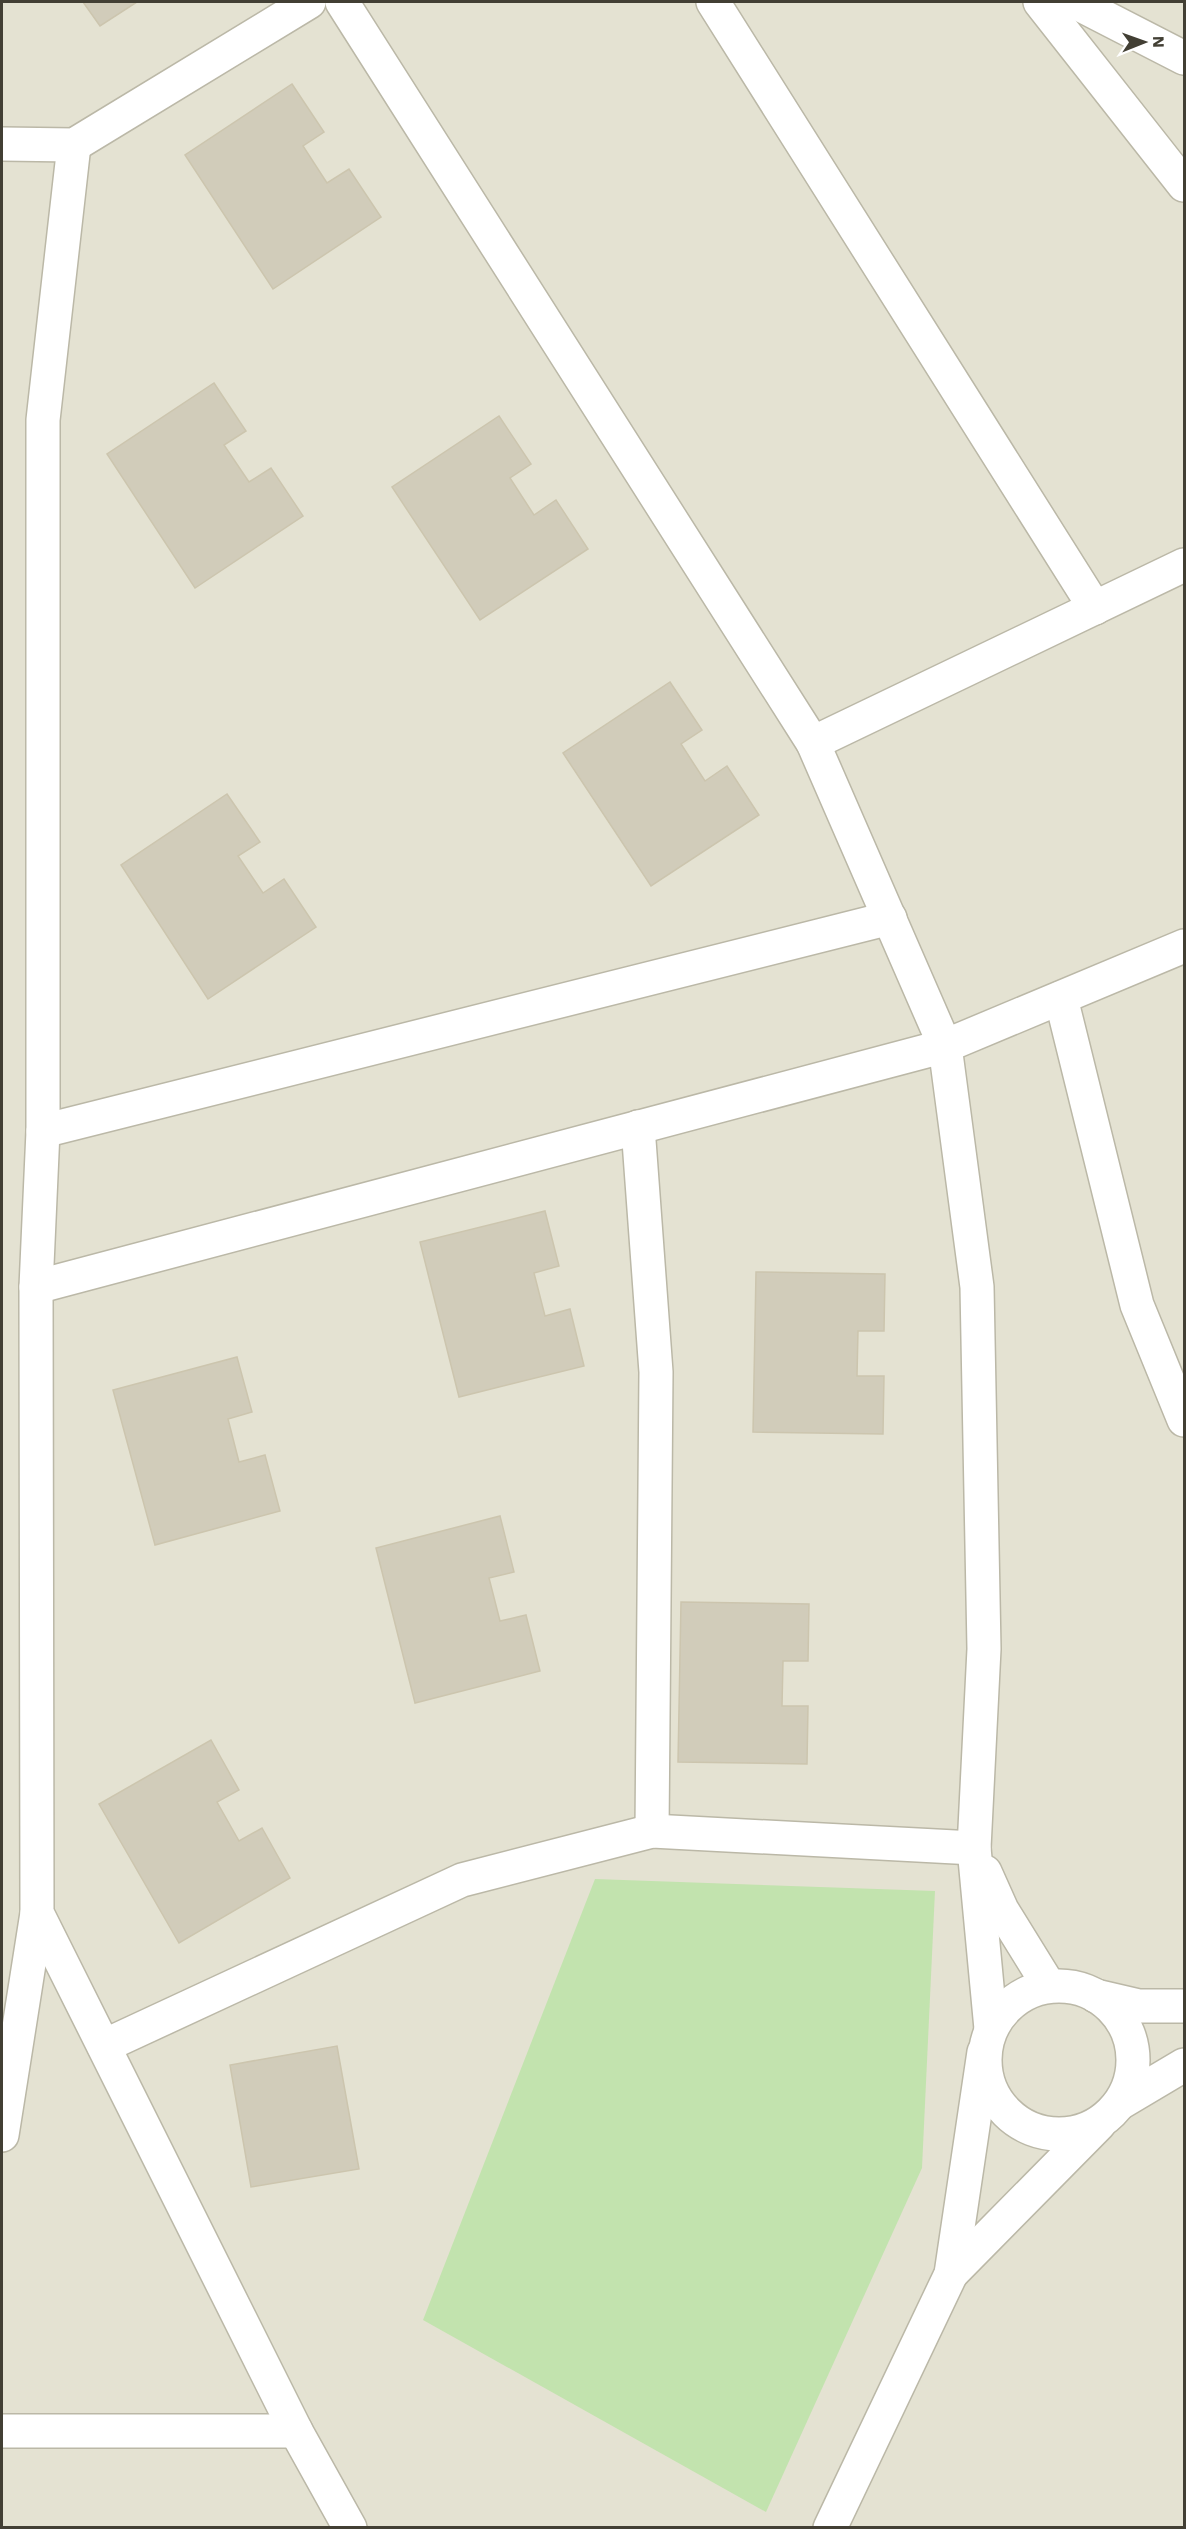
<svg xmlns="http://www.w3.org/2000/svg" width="1186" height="2529" viewBox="0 0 1186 2529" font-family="'Work Sans',sans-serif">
<rect width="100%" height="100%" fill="#f1efe4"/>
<rect fill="#e4e2d2" x="2" y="2" width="1182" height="2525"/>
<path fill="#c2e3ae" d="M595 1879 935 1891 922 2168 766 2512 423 2320Z"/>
<g fill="#d1ccba" stroke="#ccc5ae" stroke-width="1.5">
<path d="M83 2H137L100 26Z"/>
<path d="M292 84 324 132 303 146 327 183 349 169 381 217 273 289 185 155Z"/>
<path d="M214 383 246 431 224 445 249 482 271 468 303 516 195 588 107 454Z"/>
<path d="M499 416 531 464 510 478 534 515 556 500 588 549 480 620 392 487Z"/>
<path d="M670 682 702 730 681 744 705 781 727 766 759 815 651 886 563 753Z"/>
<path d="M227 794 260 842 238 856 263 893 284 879 316 927 208 999 121 865Z"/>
<path d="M545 1211 559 1266 534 1273 545 1316 570 1309 584 1366 459 1397 420 1242Z"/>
<path d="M756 1272 885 1274 884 1331H858L857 1376H884L883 1434 753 1432Z"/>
<path d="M237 1357 252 1412 228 1419 239 1462 265 1455 280 1511 155 1545 113 1390Z"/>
<path d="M500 1516 514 1572 489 1578 500 1621 526 1615 540 1671 415 1703 376 1548Z"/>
<path d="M681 1602 809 1604 808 1661H783L782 1706H808L807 1764 678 1762Z"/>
<path d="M211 1740 239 1790 217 1802 239 1841 262 1828 290 1878 179 1943 99 1804Z"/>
<path d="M337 2046 359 2169 251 2187 230 2065Z"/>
</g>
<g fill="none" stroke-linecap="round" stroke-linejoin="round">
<defs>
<g id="minor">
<path d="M342 2 813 743 945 1046 977 1287 984 1649 974 1848 991 2029"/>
<path d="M713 2 1095 608"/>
<path d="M1040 2 1184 185"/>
<path d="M1075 2 1184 58"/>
<path d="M2 144 74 145 309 2"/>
<path d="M74 145 43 420V1131L36 1287 37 1913 296 2431 350 2528"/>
<path d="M813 743 1184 565"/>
<path d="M1061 998 1137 1305 1184 1420"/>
<path d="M638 1127 656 1372 652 1831"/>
<path d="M43 1131 890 918"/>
<path d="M36 1287 945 1046 1184 946"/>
<path d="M985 1872 1002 1910 1049 1986"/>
<circle cx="1059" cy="2060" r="74"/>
<path d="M1096 1996 1139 2006H1184"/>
<path d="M104 2046 462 1880 652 1831 974 1848"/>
<path d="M1120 2103 1184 2065"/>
<path d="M2 2135 37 1913"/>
<path d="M951 2274 1099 2124"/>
<path d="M2 2431H296"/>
<path d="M830 2528 951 2274 984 2052"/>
</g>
</defs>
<use href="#minor" stroke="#bbb8a7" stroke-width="36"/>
<use href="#minor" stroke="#fff" stroke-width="33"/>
</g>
<rect width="1186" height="2529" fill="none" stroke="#423f34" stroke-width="6"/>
<g transform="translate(1144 42) rotate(89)" stroke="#ffffff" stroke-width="4.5" paint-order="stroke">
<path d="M0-4.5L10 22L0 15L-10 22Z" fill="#423f34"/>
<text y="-9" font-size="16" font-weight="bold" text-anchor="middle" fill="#423f34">N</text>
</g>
</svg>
